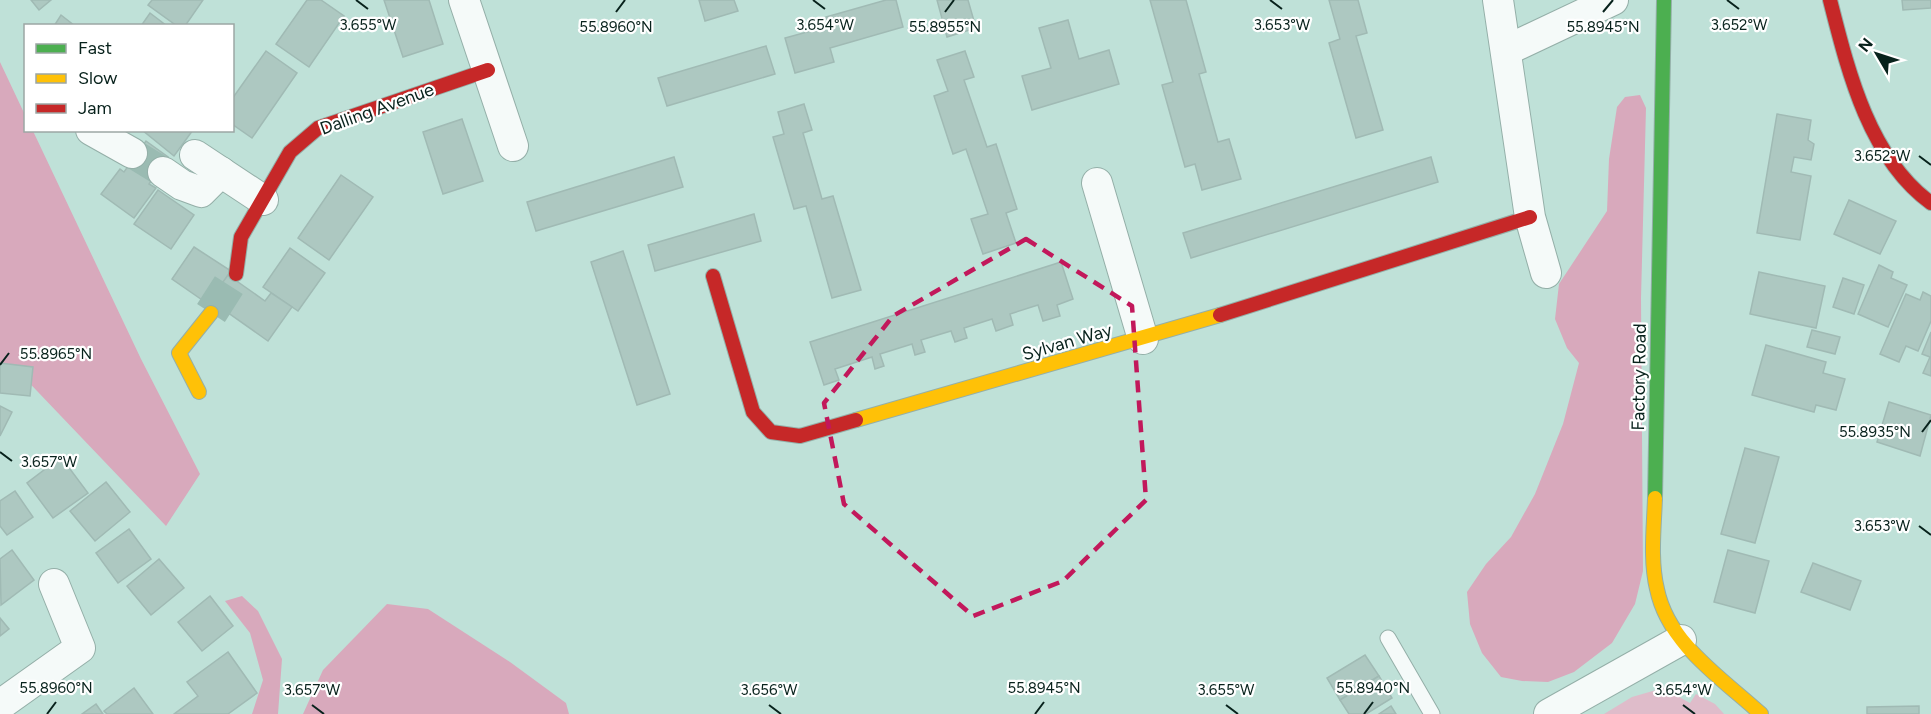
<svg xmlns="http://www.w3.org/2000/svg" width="1931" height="714" viewBox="0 0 1931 714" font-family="Figtree,sans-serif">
<rect width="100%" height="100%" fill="#bfe1d8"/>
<path fill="#dfbcca" d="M1663 688 1690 703 1696 694 1715 704 1724 714H1604L1632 697Z"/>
<g fill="#d8a9bc">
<path d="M0 62 25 115 26 130 33 131 141 359 200 474 166 526 17 370 0 366Z"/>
<path d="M1640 95 1646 108 1641 298 1643 571 1635 604 1612 643 1574 672 1548 682 1522 681 1501 677 1482 653 1470 624 1467 592 1486 564 1511 537 1535 494 1563 424 1579 363 1567 348 1555 319 1559 284 1607 211 1609 159 1617 107 1625 97Z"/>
<path d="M242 596 258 611 282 659 278 714H252L263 680 250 633 225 601Z"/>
<path d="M387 604 428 609 510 662 566 703 569 714H303L323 670Z"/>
</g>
<g fill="#adc8c1" stroke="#a0bab4" stroke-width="1.5">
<path d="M31 0H51L39 10Z"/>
<path d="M152 0H203L185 26H177L148 5Z"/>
<path d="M307 0H321L344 16 309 67 276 44Z"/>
<path d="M384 0H429L443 44 403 57Z"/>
<path d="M699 0H734L738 11 705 21Z"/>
<path d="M886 0H896L903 27 830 48 834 62 795 73 785 38 829 26 826 17Z"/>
<path d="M937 0H968L976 28 947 37Z"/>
<path d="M1150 0H1186L1206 72 1199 74 1218 142 1229 139 1241 179 1202 190 1195 164 1185 167 1162 85 1173 82Z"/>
<path d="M1329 0H1358L1367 33 1356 36 1383 130 1356 138 1329 43 1340 39Z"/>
<path d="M1902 0H1931V8L1903 10Z"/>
<path d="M150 13 167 26H141Z"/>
<path d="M61 15 75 26H54Z"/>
<path d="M1068 20 1079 59 1109 50 1119 84 1032 110 1022 76 1051 68 1039 28Z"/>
<path d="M766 46 775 74 667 106 658 78Z"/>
<path d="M266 51 297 73 252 138 232 124V99Z"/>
<path d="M965 51 974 77 964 80 987 147 996 144 1017 209 1006 213 1016 243 983 254 971 219 988 214 966 149 953 154 934 96 948 91 937 60Z"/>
<path d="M804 104 812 130 803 133 822 199 833 196 861 290 832 298 806 206 794 209 773 137 784 134 778 112Z"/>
<path d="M1777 114 1811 120 1808 140 1814 144 1811 160 1794 157 1791 172 1811 176 1800 240 1757 233Z"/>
<path d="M462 119 483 181 443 194 423 132Z"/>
<path d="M142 130H193L174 156Z"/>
<path d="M146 141 168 157 149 184 156 188 134 218 101 194 120 169 124 172Z"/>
<path d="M674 157 683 187 536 231 527 202Z"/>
<path d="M1431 157 1438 182 1191 258 1183 233Z"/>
<path d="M341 175 373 197 329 260 298 238Z"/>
<path d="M158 190 194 215 171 249 134 224Z"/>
<path d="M1849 200 1896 221 1880 254 1834 234Z"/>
<path d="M754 214 761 241 655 271 648 245Z"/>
<path d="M194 247 231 271 208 304 172 279Z"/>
<path d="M290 248 325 273 298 311 263 287Z"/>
<path d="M623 251 670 394 637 405 591 262Z"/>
<path d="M1061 262 1073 299 1057 305 1060 316 1043 321 1038 305 1010 314 1013 325 996 331 992 319 964 328 967 338 955 342 951 331 921 340 925 352 915 355 912 344 880 354 884 366 875 369 872 357 835 369 839 380 824 385 810 342Z"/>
<path d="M1879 265 1893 272 1891 278 1907 285 1888 327 1858 314Z"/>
<path d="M1759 272 1825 286 1816 328 1750 314Z"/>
<path d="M228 275 265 301 271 293 292 307 268 341 210 300Z"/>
<path d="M1843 278 1864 285 1854 314 1833 307Z"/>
<path d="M1923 292 1931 296V321L1918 351 1906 346 1899 362 1880 354 1906 294 1920 300Z"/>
<path d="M1812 330 1840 337 1835 354 1807 347Z"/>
<path d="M1931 332V376L1923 373 1930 357 1922 354Z"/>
<path d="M1766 345 1826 362 1823 373 1845 379 1836 410 1816 405 1814 412 1752 395Z"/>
<path d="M0 363 33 367 30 396 0 393Z"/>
<path d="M1889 402 1931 415 1920 456 1877 442Z"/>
<path d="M0 406 12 412 0 436Z"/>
<path d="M1745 448 1779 457 1755 543 1721 534Z"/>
<path d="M61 457 88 493 53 518 27 483Z"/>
<path d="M106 482 130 512 95 541 70 511Z"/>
<path d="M15 491 33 517 7 535 0 526V501Z"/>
<path d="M129 529 151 559 118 583 96 553Z"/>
<path d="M12 550 34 580 1 605 0 559Z"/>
<path d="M1728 550 1769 561 1755 613 1714 602Z"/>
<path d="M159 559 184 588 151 615 127 586Z"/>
<path d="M1813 563 1861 581 1850 610 1801 592Z"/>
<path d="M210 596 233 626 202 651 178 622Z"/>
<path d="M0 618 9 629 0 636Z"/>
<path d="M228 652 257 693 228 714H174L198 696 187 682Z"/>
<path d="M1365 655 1379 676 1340 700 1327 678Z"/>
<path d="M1379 676 1392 698 1366 714H1349L1340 700Z"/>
<path d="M134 688 153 714H107L104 711Z"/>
<path d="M96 704 103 714H82Z"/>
<path d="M1391 706 1396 714H1379Z"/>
<path d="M1919 706V714H1867V707Z"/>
</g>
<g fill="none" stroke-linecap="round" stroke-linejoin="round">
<path stroke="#9abbb2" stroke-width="30" stroke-dasharray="30 15" stroke-linecap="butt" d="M132 153 163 172"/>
<path stroke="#9abbb2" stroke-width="33" stroke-dasharray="33 16" stroke-linecap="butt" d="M211 313 236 274"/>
<defs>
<path id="lane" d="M1388 638 1432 714"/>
<g id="street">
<path d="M464 0 513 146"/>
<path d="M1498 0 1530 217 1546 273"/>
<path d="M1507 50 1613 0"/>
<path d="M91 130 132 153"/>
<path d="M195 155 263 200"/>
<path d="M163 172 182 185 201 192 221 172"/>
<path d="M1097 183 1143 339"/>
<path d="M0 705 80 648 54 584"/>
<path d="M1549 714 1681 640"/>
</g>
<path id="fast" d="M1655 498 1664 0"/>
<g id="slow">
<path d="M199 392 179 353 211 313"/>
<path d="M856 420 1220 315"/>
<path d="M1655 498C1654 527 1650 560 1657 589 1668 644 1723 679 1761 714"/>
</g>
<g id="jam">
<path d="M1830 0C1848 71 1869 158 1931 203"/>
<path d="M236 274 241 237 290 152 318 128 488 70"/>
<path d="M713 276 753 412 771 432 800 436 856 420"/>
<path d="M1220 315 1530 217"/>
</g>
</defs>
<use href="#lane" stroke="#94afa8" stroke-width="17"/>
<use href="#street" stroke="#94afa8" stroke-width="32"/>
<use href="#fast" stroke="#94afa8" stroke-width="16"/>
<use href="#slow" stroke="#94afa8" stroke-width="16"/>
<use href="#jam" stroke="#94afa8" stroke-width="16"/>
<use href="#lane" stroke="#f5faf9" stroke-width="15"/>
<use href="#street" stroke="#f5faf9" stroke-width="30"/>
<use href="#fast" stroke="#4caf50" stroke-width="14"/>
<use href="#slow" stroke="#ffc107" stroke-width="14"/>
<use href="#jam" stroke="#c62828" stroke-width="14"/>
</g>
<path fill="none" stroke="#c2185b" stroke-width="4.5" stroke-dasharray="12 8" stroke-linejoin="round" d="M1026 239 1132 306 1146 500 1063 581 973 616 844 504 824 403 893 316Z"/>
<path fill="none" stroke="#08221c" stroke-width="2" d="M356 0 368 9M813 0 825 9M1270 0 1282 9M1727 0 1739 9M616 12 625 0M945 12 954 0M1603 12 1613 0M1919 156 1931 165M0 365 9 353M1922 432 1931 420M0 452 12 461M1919 526 1931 535M312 705 324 714M769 705 781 714M1226 705 1238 714M1683 705 1695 714M47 714 56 702M1035 714 1044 702M1364 714 1373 702"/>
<g text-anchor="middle" stroke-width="4.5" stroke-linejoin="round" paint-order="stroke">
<g font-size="18" fill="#08221c" stroke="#fff">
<text transform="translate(377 109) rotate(-20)" y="6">Dalling Avenue</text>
<text transform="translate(1067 342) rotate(-16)" y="6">Sylvan Way</text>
<text transform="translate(1639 377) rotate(-89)" y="6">Factory Road</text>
</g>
</g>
<g font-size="15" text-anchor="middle" fill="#08221c" stroke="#fff" stroke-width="4.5" stroke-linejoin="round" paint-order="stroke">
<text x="368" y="30">3.655°W</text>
<text x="825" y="30">3.654°W</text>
<text x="1282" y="30">3.653°W</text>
<text x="1739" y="30">3.652°W</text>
<text x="616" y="32">55.8960°N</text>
<text x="945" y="32">55.8955°N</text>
<text x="1603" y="32">55.8945°N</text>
<text x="1882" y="161">3.652°W</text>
<text x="56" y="359">55.8965°N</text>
<text x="1875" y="437">55.8935°N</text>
<text x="49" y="467">3.657°W</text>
<text x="1882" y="531">3.653°W</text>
<text x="56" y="693">55.8960°N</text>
<text x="1044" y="693">55.8945°N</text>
<text x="1373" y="693">55.8940°N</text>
<text x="312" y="695">3.657°W</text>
<text x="769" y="695">3.656°W</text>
<text x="1226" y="695">3.655°W</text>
<text x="1683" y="695">3.654°W</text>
</g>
<rect x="24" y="24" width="210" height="108" fill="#ffffff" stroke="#9ca7a4" stroke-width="1.5"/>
<rect x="36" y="44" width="30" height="9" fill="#4caf50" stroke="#9ca7a4" stroke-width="1.5"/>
<text x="78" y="54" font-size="18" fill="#08221c">Fast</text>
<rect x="36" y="74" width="30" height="9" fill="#ffc107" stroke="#9ca7a4" stroke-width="1.5"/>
<text x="78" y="84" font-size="18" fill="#08221c">Slow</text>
<rect x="36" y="104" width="30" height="9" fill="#c62828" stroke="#9ca7a4" stroke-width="1.5"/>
<text x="78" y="114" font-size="18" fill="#08221c">Jam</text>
<g transform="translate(1877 54) rotate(309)" stroke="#ffffff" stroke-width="4.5" paint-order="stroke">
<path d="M0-4.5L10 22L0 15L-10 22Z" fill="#08221c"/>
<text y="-9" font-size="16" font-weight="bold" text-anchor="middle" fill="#08221c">N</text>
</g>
</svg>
